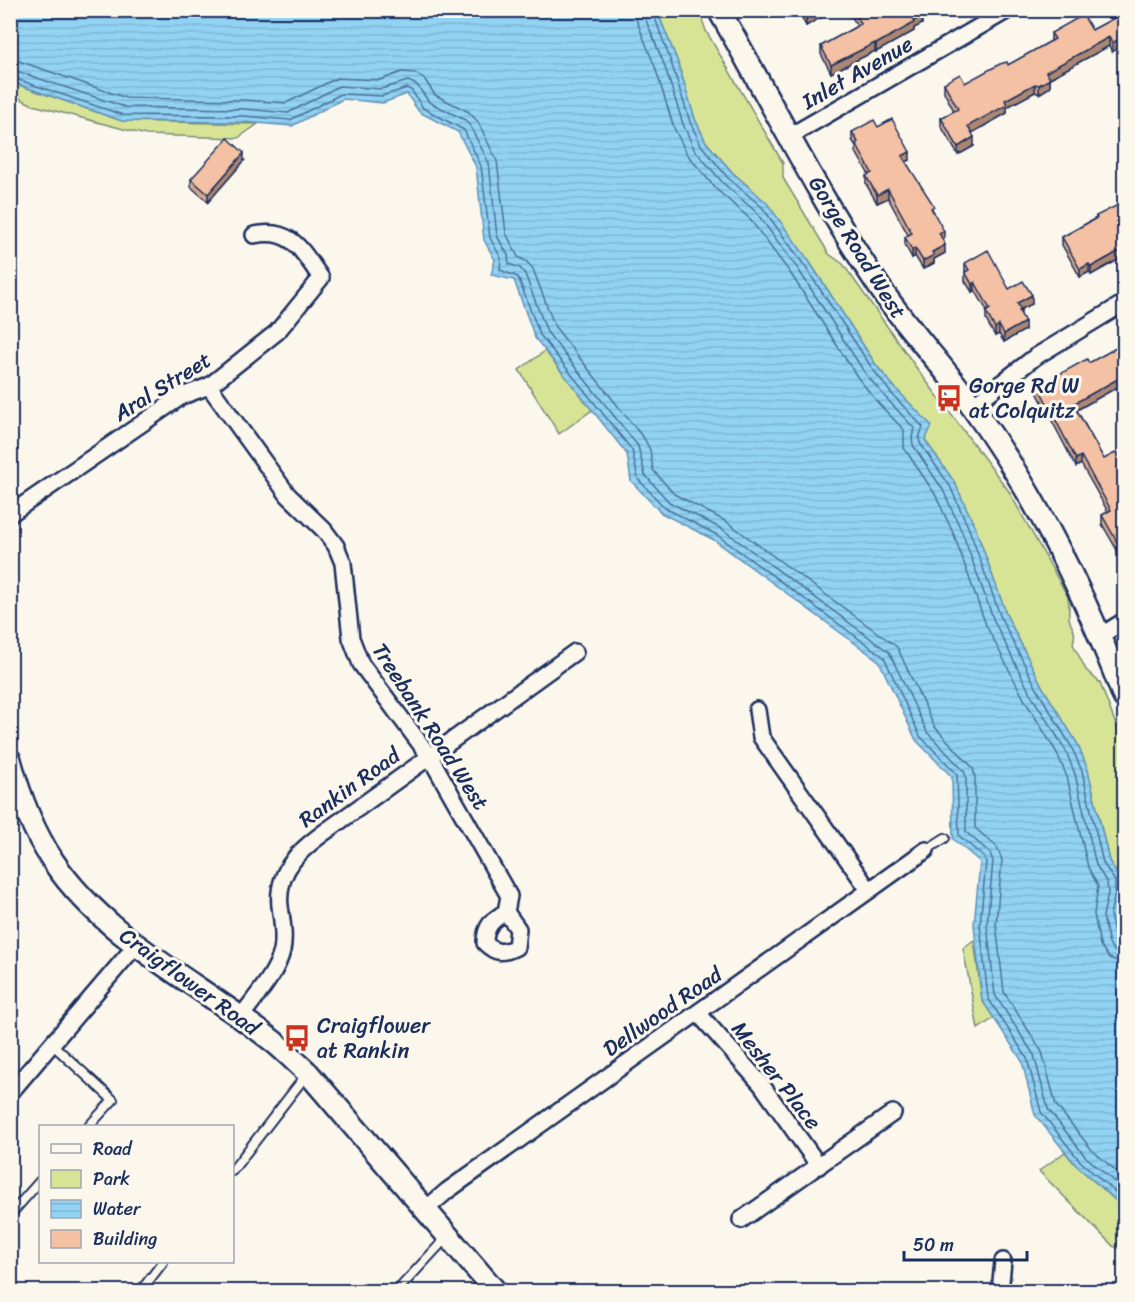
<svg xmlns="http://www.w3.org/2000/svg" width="1135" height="1302" viewBox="0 0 1135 1302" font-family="Sriracha,sans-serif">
<defs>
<pattern id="water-rules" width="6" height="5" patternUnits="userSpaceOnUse" patternTransform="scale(1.5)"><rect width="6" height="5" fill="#92d3f4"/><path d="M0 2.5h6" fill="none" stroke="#7db5d4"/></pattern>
</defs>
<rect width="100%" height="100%" fill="#fbf7ec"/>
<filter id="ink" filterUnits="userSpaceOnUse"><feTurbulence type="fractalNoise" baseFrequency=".0167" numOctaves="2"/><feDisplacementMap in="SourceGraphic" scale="12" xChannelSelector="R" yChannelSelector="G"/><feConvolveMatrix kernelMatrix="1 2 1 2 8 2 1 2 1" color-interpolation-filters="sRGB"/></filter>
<g filter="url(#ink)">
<g fill="#d7e496" stroke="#798a7a" stroke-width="1.5">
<path d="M657 11H699L706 31 783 163V178L829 254 843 264 918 370 1008 490 1068 597C1070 606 1068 610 1069 618 1072 632 1077 627 1073 644L1086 670 1100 683 1124 746V953L1116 915 1121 894 1120 879 1109 861 1088 770 1077 743 1043 688 1007 616 975 527 955 483 925 440 931 426 896 389 876 365 809 261 755 192 733 173 706 142 695 119 677 60Z"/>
<path d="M10 82 122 121 258 124 238 138 146 135 33 105 11 94Z"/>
<path d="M545 351 592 410 559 434 519 370Z"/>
<path d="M974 940 982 1000 994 1018 978 1029 963 948Z"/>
<path d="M1065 1152 1076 1165 1124 1208V1250L1113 1246 1039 1171Z"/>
</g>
<path fill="url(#water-rules)" stroke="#6291b8" stroke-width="1.5" d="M11 10 657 11 677 60 695 119 706 142 733 173 767 203 809 261 876 365 896 389 932 426 925 440 955 483 975 527 1007 616 1043 688 1077 743 1088 770 1109 861 1120 879 1121 894 1116 915 1124 953V1208L1076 1165 1035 1115 1022 1061 982 1000 974 925 980 862 953 839 952 777 916 740 879 661 714 540 661 513 631 481 627 454 535 338 514 280 491 275 495 260 484 240 476 167 458 132 419 112 407 94 383 103 343 99 292 126 243 122 122 121 11 82Z"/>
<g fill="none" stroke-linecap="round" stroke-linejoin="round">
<g stroke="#4b719a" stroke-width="1.5">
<path d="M635 10 636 19 655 67 674 128 687 154 716 189 749 218 791 274 858 378 879 404 904 430V448L935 494 954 535 986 625 1024 699 1057 753 1067 777 1088 867 1098 886 1094 914 1100 945 1109 958 1124 963"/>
<path d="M644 10 645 18 664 64 683 124 694 149 723 183 756 212 798 269 865 373 886 398 914 428 912 438 913 445 943 490 962 532 994 621 1031 695 1065 749 1075 774 1096 865 1107 883 1108 893 1103 916 1109 944 1114 951 1124 954"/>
<path d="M652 10 671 62 690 122 701 145 728 178 762 207 804 265 872 368 891 393 923 427 919 438 920 443 950 486 969 529 1001 618 1038 691 1071 746 1082 771 1103 863 1115 881V893L1110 915 1116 941 1119 945 1124 946"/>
<path d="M10 60 19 61 126 98 244 100 286 103 337 78 380 80 402 72 415 73 425 80 435 95 469 112 478 122 497 161 506 233 518 257 527 262 533 269 555 327 645 440 650 450 653 470 674 494 727 522 897 647 934 726 973 768 975 777V828L997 847 1002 860 996 924 1004 992 1042 1052 1056 1105 1092 1150 1124 1178"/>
<path d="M10 69 125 107 243 109 288 113 339 86 381 89 408 81 417 85 429 102 465 120 470 126 489 163 497 236 508 255 509 264 520 268 525 274 547 332 638 446 645 475 669 502 722 529 889 652 927 732 964 771 966 777V832L990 853 993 861 987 925 995 995 1034 1055 1048 1109 1085 1156 1124 1190"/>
<path d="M10 77 123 115 243 116 290 120 341 94 382 96 407 88 412 91 423 108 464 130 481 166 490 238 501 258 500 270 518 277 540 335 632 450 638 479 665 508 717 535 884 657 920 736 957 774 959 836 984 857 986 862 980 925 988 998 1027 1058 1041 1112 1080 1161 1124 1200"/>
</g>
<defs>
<g id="service">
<path d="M926 850 945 838"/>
<path d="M52 1044 113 1100 89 1126"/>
<path d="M232 1171 307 1074"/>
<path d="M10 1215 40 1181"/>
<path d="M140 1292 163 1262"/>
<path d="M396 1292 446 1238"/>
</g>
<g id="minor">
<path d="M790 136 1008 10"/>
<path d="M209 386 288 495 324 530 336 546 343 563 351 638 361 664 430 757 509 896 506 912C492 920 485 926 485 943 495 953 502 954 516 947L518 929 506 912"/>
<path d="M972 406 1035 357 1124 303"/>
<path d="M10 514 182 396 209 386 277 332 321 278C302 251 292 227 254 235"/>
<path d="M1100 636 1124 621"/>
<path d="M757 710 761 737 869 890"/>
<path d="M698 1013 761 1084 819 1166"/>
<path d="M241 1017C255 997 276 975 282 951 285 936 282 921 280 906 276 869 302 848 329 829L575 652"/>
<path d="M10 1093 137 944"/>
<path d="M426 1209 447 1191 926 850"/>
<path d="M741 1220 893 1113"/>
<path d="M1000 1292 1003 1261"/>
</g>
<g id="secondary">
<path d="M719 10C770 100 819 197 876 282 905 327 943 364 973 408 1037 497 1085 594 1124 697"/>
<path d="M10 760C19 794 33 831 53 861 107 941 201 984 274 1042 286 1052 297 1063 308 1073L496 1292"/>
</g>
</defs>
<use href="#service" stroke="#1b2f5e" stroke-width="12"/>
<use href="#minor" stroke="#1b2f5e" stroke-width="20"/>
<use href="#secondary" stroke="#1b2f5e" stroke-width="26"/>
<use href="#service" stroke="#fbf7ec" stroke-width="8"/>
<use href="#minor" stroke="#fbf7ec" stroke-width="15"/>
<use href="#secondary" stroke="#fbf7ec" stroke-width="21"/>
</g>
<g fill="#d2a68d" stroke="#1b2f5e" stroke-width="1.5">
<path d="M797 10H834L806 26Z"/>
<path d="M848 10H919L922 24 914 28V31L876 52 875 51 831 73 821 54V46L857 26Z"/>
<path d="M1115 10H1125L1112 52 1109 46 1050 78V87L1039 94 1035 92 1007 107V113L972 133 974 146 958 155 941 126V118L954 111 944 92V83H965L1008 65 1051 41V33L1092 30 1116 17 1115 14Z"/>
<path d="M878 127 910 160 906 162 934 212 944 239 942 240 945 253 934 259V263L923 269 915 256 912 258 905 245V237L908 235 888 198 877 203 866 184V176L869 175 856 152V146L852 140V132Z"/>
<path d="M244 161 208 202 191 187V179Z"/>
<path d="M1125 207V256L1091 275 1089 272 1080 277 1062 245V237L1096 218V216Z"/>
<path d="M965 263 1009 289 1032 304 1021 309V315L1025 330 1004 342 999 334 995 336 986 320V312L987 311 975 290 972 292 965 281Z"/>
<path d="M1125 343V391L1121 385 1077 410 1104 459 1125 466V564L1102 524V515L1108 512 1081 464 1076 467 1038 394V386L1089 363Z"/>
</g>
<g fill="#ab8773" stroke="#1b2f5e" stroke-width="1.5">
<path d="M820 10H834L806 26V19Z"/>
<path d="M922 16V24L914 28V31L876 52V44Z"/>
<path d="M1125 36V45L1112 52V43Z"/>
<path d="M1109 37V46L1046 80V72Z"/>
<path d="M875 43V51L831 73V65Z"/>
<path d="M1050 79V87L1039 94V85Z"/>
<path d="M1035 84V92L1007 107V113L968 135V126L1005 100Z"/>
<path d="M974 137V146L958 155V147Z"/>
<path d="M910 152V160L902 164V156Z"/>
<path d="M244 153V161L208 202V194Z"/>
<path d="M888 189V198L877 203V195Z"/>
<path d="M944 231V239L939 242V233Z"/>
<path d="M945 245V253L934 259V263L923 269V261L932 252Z"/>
<path d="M915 248V256L912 258V250Z"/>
<path d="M1125 248V256L1091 275V267Z"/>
<path d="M1089 264V272L1080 277V269Z"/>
<path d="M975 282V290L972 292V284Z"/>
<path d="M1032 295V304L1017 311V303Z"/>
<path d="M1025 322V330L1004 342V334Z"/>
<path d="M999 325V334L995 336V328Z"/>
<path d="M1121 377V385L1073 412V404Z"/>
<path d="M1081 456V464L1076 467V459Z"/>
</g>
<g fill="#f4c1a4" stroke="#1b2f5e" stroke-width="1.5">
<path d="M801 10H820L806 19Z"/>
<path d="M853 10H918L922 16 913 21 914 23 876 44 875 43 831 65 821 46 861 24Z"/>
<path d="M1117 10H1125V36L1112 43 1109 37 1046 72 1050 79 1039 85 1035 84 1005 100 1007 105 968 126 974 137 958 147 941 118 958 109 944 83 960 74 965 83 1000 64 1007 62 1008 65 1055 39 1051 33 1083 15 1092 30 1120 15Z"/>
<path d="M892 119 910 152 902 156 934 206 931 208 944 231 939 233 945 245 932 252 934 255 923 261 915 248 912 250 905 237 912 233 888 189 877 195 866 176 872 173 856 144 858 142 852 132 874 120 878 127Z"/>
<path d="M228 138 244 153 208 194 191 179Z"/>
<path d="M1122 203 1125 207V248L1091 267 1089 264 1080 269 1062 237 1097 218 1096 216Z"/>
<path d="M988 250 1009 289 1023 281 1032 295 1017 303 1021 310 1019 311 1025 322 1004 334 999 325 995 328 986 312 990 309 975 282 972 284 965 272 969 270 965 263Z"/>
<path d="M1125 343V383L1121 377 1073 404 1104 459 1117 452 1125 466V479L1123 480 1125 484V556L1102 515 1111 510 1081 456 1076 459 1038 386 1087 359 1089 363Z"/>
</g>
</g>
<defs>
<symbol id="bus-bare" viewBox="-9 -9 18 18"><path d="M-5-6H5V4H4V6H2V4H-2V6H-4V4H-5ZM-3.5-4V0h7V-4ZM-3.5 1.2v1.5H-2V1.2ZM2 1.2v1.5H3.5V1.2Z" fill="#c8321e" stroke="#fbf7ec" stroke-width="2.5" paint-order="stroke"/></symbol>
</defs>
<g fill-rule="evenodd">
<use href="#bus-bare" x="930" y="379" width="38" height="38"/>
<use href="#bus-bare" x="278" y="1019" width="38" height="38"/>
</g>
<g text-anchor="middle" stroke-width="6" stroke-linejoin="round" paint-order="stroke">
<g font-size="22" fill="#1b2f5e" stroke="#fbf7ec">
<text transform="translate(857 72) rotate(-30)" y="8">Inlet Avenue</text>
<text transform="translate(858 247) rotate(58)" y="8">Gorge Road West</text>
<text transform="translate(162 386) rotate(-32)" y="8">Aral Street</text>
<text transform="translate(431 726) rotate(57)" y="8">Treebank Road West</text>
<text transform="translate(349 787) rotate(-36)" y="8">Rankin Road</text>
<text transform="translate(190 981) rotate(36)" y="8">Craigflower Road</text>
<text transform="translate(662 1011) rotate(-35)" y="8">Dellwood Road</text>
<text transform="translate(777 1075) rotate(52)" y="8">Mesher Place</text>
</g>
<g font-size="22" fill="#1b2f5e" stroke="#fbf7ec" text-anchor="start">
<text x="969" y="393">Gorge Rd W<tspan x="969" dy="25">at Colquitz</tspan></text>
<text x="317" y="1033">Craigflower<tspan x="317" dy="25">at Rankin</tspan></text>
</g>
</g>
<rect width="1135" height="1302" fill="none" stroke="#fbf7ec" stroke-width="36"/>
<rect x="18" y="18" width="1099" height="1266" fill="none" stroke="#1b2f5e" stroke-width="2" filter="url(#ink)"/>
<rect x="39" y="1125" width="195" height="138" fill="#fbf7ec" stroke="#a1a7b3" stroke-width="1.5"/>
<rect x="51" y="1144" width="30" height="9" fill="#fbf7ec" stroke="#a1a7b3" stroke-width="1.5"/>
<text x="93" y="1155" font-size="18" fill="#1b2f5e">Road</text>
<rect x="51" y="1170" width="30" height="18" fill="#d7e496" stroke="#a1a7b3" stroke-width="1.5"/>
<text x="93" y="1185" font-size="18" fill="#1b2f5e">Park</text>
<rect x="51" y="1200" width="30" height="18" fill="url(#water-rules)" stroke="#a1a7b3" stroke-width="1.5"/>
<text x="93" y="1215" font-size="18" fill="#1b2f5e">Water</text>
<rect x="51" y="1230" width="30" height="18" fill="#f4c1a4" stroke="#a1a7b3" stroke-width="1.5"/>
<text x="93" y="1245" font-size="18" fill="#1b2f5e">Building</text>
<path d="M904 1251v9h123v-9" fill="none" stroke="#1b2f5e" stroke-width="3"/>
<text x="913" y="1251" font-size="18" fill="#1b2f5e" stroke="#fbf7ec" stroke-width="4.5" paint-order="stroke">50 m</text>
</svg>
